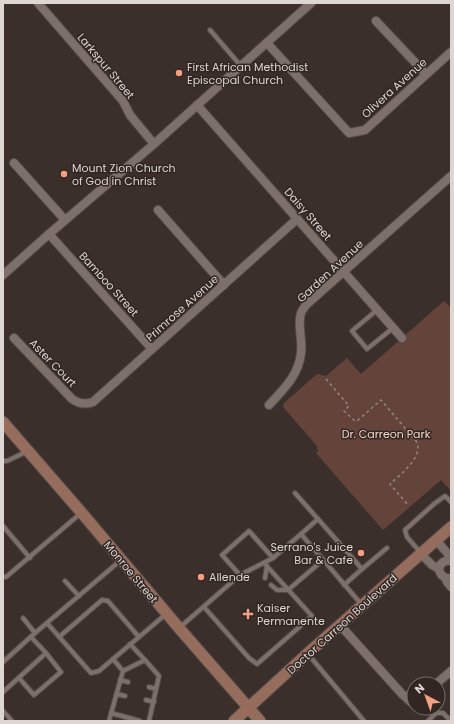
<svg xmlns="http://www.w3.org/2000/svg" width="454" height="724" viewBox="0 0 454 724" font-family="Poppins,sans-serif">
<rect width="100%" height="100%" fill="#3b2f2c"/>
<path fill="#64443a" d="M444 301 451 308V491L441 480 383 530 316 453 318 451 317 446 283 407 284 403 317 374 326 376 347 358 361 374Z"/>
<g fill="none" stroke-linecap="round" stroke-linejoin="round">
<defs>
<g id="lane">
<path d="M210 30 241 66"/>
<path d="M377 310 352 331 367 349 393 328"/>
<path d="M3 461H7L28 451"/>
<path d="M295 493 318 519 301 534"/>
<path d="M318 519 362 569 387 548"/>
<path d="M3 526 30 558"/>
<path d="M421 553 407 537 405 530 434 504 445 496 451 502"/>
<path d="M240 575 222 555 249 531 273 558"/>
<path d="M3 577H6L81 513"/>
<path d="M265 578 267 566"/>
<path d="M65 581 79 596"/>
<path d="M271 585 277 590H288L323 560"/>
<path d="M344 585 362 569"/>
<path d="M204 607 249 658 257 664 312 616 264 563"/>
<path d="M23 618 35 633"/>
<path d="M47 623 91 673 99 671 166 614"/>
<path d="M179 628 240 575 273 558 301 534 362 605"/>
<path d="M59 637 102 600 108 601 139 637"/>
<path d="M308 654 364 721"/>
<path d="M145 660 159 676 149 721"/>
<path d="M3 662 35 633 121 560"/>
<path d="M123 671 145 660 130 644"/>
<path d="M19 678 34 695 61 672 46 653"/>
<path d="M120 680 128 682"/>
<path d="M149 687 156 689"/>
<path d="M3 692 46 653 31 637"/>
<path d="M117 694 125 696"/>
<path d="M146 700 154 702"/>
<path d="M3 711 12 721"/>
<path d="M111 713 140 721"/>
<path d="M109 721 123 671 113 659"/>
<path d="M428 721 436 713H443L451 721"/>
</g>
<g id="street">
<path d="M38 3 123 101 130 115 154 144"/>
<path d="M376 21 426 74"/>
<path d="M267 43 349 133 365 130 451 52"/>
<path d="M197 105 402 338"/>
<path d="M14 163 65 220"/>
<path d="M158 210 224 285"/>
<path d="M49 234 152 349"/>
<path d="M3 275 49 234 154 144 311 3"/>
<path d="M14 338 72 399C79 404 85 405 93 402L297 219"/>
<path d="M269 405C283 390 299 375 301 353 303 340 297 325 301 313 302 310 305 307 306 305L451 176"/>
<path d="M436 540 449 555V560"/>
<path d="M421 554 432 565 439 569"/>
<path d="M451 561C444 560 440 563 439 569 440 575 444 579 451 578"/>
<path d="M446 578 447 582 451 587"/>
<path d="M340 625 402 694 411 702H414"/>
<path d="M436 684 451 671"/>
</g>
<g id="secondary">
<path d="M3 422 81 512 179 628 260 721"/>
<path d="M234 721 307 654 451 527"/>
</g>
</defs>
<use href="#lane" stroke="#564c49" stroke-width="6"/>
<use href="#street" stroke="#564c49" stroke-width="10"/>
<use href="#secondary" stroke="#564c49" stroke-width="13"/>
<path stroke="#908683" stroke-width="1.5" stroke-dasharray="3 3" stroke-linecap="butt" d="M326 379 349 406 344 411 355 421H357L381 400 416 441C425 456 400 475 390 484L408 505"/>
<use href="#lane" stroke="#7d706b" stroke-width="4"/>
<use href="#street" stroke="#7d706b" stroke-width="8"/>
<use href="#secondary" stroke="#966c5d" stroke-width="11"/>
</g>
<g fill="#f39f84" stroke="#312622" stroke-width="1.5">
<circle cx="179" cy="73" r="4"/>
<circle cx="64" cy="174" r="4"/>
<circle cx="361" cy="553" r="4"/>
<circle cx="201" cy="577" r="4"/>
<path d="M246 608h4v4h4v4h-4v4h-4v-4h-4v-4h4z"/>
</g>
<g text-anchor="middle" stroke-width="3" stroke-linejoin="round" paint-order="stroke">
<g font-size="11" fill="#ddd6d3" stroke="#312622">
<text transform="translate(106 66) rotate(50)" y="4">Larkspur Street</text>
<text transform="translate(394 88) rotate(-42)" y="4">Olivera Avenue</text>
<text transform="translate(308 214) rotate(49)" y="4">Daisy Street</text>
<text transform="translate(330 271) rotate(-43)" y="4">Garden Avenue</text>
<text transform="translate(109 284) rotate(48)" y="4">Bamboo Street</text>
<text transform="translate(182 308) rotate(-42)" y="4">Primrose Avenue</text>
<text transform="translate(53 363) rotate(46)" y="4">Aster Court</text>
<text transform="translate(131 572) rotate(50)" y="4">Monroe Street</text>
<text transform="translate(342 624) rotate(-42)" y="4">Doctor Carreon Boulevard</text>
</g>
<g font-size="11" fill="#ddd6d3" stroke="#312622" text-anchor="start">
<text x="187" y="71">First African Methodist<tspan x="187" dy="13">Episcopal Church</tspan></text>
<text x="72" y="172">Mount Zion Church<tspan x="72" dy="13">of God in Christ</tspan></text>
<text x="353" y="551" text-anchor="end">Serrano's Juice<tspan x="353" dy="13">Bar &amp; Cafe</tspan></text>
<text x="209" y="581">Allende</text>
<text x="257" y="612">Kaiser<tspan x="257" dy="13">Permanente</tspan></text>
</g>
<g font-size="11" fill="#f5d4c9" stroke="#312622">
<text x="386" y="438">Dr. Carreon Park</text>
</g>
</g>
<rect width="454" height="724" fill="none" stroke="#ddd6d3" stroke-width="8"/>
<g transform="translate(426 696) rotate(319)"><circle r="19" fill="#312622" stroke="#766c69"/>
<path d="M0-3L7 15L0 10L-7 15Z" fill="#f39f84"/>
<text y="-6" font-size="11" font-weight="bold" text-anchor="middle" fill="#ddd6d3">N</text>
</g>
</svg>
